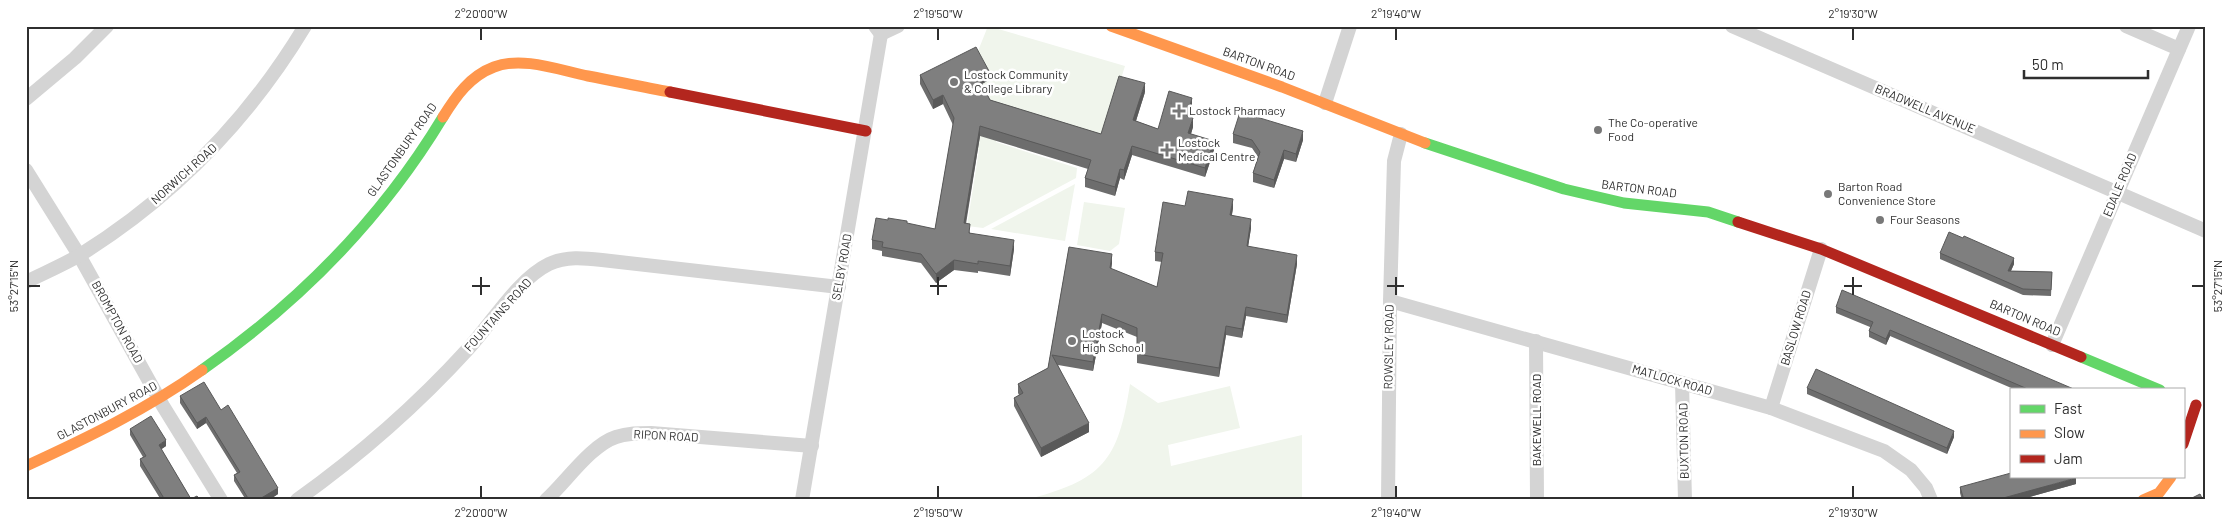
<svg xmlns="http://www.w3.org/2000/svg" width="2232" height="526" viewBox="0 0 2232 526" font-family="Barlow,sans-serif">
<rect width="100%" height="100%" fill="#fff"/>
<g fill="#f0f5ec">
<path d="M988 26 1125 66 1101 143 990 109 978 86 976 56Z"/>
<path d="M992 130 999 132 996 142 1077 168 1076 178 983 228 967 226 979 150 971 148 972 140Z"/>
<path d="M1075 184 1065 241 991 229Z"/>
<path d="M1084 202 1125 208 1119 244 1110 251 1077 245Z"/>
<path d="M1130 384 1158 403 1230 386 1240 428 1168 445 1171 466 1302 435V500H1025C1103 480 1118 462 1130 384Z"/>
</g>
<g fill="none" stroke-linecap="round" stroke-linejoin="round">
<g stroke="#d4d4d4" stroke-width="14">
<path d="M875 26 881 34 898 26"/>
<path d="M1732 26 2206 231"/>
<path d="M2126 26 2179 49"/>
<path d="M26 99 75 58 107 26"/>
<path d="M1325 103 1350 26"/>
<path d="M26 170 79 255 163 406 221 500"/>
<path d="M26 282C44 273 63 265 80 255 173 197 249 119 305 26"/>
<path d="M1390 301 1771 408 1884 451 1911 470 1926 488 1931 500"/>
<path d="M1536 341 1537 500"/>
<path d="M2052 345 2189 26"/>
<path d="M1682 383 1685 500"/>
<path d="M1771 408 1821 249"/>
<path d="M297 500C360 455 417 405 468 349 492 323 518 279 549 264 566 256 584 258 602 260L839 287"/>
<path d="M546 500C566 482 591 445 616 437 628 433 639 433 651 433L812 446"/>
<path d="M802 500 881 34"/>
<path d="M1388 500 1390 301 1394 161 1401 134"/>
</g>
<g stroke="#63d668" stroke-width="11">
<path d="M1425 143 1564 189 1624 203 1708 212 1738 222"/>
<path d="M2081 357 2160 390"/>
<path d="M202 370C298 303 382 218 443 117"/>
</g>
<g stroke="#ff974d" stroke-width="11">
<path d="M1111 26 1282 87 1425 143"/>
<path d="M443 117C456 96 470 76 494 67 522 56 559 70 588 76 615 81 642 87 670 92"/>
<path d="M26 466C87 438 147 409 202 370"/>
<path d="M2143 500 2159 493 2171 477"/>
</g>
<g stroke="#b3261e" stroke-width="11">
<path d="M670 92 866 131"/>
<path d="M1738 222 1821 249 2081 357"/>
<path d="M2183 444 2196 405"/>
</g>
</g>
<g fill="#6d6d6d">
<path d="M920 75 989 80 982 84 990 100 1101 134 1145 92 1136 121 1158 129 1192 107 1189 117 1193 127 1191 134 1214 150 1205 177 1132 155 1124 180 1120 178 1115 196 1085 187V178L1088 169 980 136 966 224 970 233 1014 249 1010 276 978 271V273L954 270 936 283 921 263 882 256V251L872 249V240L888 220 935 229 953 125 943 104 933 109 920 84Z"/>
<path d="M1233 134 1303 140 1296 162 1284 159 1274 188 1253 182V173L1258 157 1252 148 1233 143Z"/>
<path d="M1185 206 1233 208 1232 215 1251 228 1248 246 1297 264 1287 323 1246 316 1242 338 1226 335 1219 377 1137 363V337L1102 323 1093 371 1058 365 1089 432 1041 457 1014 406V398L1019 395 1018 393V384L1048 368 1069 247 1112 263 1111 269 1157 287 1162 262 1155 261V252Z"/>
<path d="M1940 253 2014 264 2011 271 2052 272 2051 296 2023 295 1940 259Z"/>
<path d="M1836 307 2076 390H2016L1890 336 1886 345 1869 337V331L1870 327 1836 313Z"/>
<path d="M1807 388 1954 437 1947 454 1807 394Z"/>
<path d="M180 396 221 410 278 494 269 500H246L234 481V475L237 473 206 423 197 429 180 403Z"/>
<path d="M130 429 166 446 161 449 191 499 200 500H161L140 466V459L143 457 130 435Z"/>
<path d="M2076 484 2019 500H1962L1960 493V487Z"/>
</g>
<g fill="#595959">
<path d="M989 71V80L978 86V77Z"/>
<path d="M1145 83V92L1133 130V120Z"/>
<path d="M943 95V104L933 109V100Z"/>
<path d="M1192 98V107L1187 126V116Z"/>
<path d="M1193 118V127L1188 143V133Z"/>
<path d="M980 126V136L964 232V223Z"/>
<path d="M1303 131V140L1296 162V154Z"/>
<path d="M1214 141V150L1205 177V168Z"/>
<path d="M1132 146V155L1124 180V170Z"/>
<path d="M1284 150V159L1274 188V180Z"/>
<path d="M1120 169V178L1115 196V187Z"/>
<path d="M1233 199V208L1230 224V215Z"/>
<path d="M1251 219V228L1247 254V246Z"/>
<path d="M1014 240V249L1010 276V266Z"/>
<path d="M1112 254V263L1110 277V268Z"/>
<path d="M1297 255V264L1287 323V315Z"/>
<path d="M2014 258V264L2008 277V271Z"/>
<path d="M954 260V270L936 283V274Z"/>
<path d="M1246 307V316L1242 338V329Z"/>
<path d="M1102 314V323L1093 371V362Z"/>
<path d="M1226 326V335L1219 377V368Z"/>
<path d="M1890 330V336L1886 345V339Z"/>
<path d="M206 417V423L197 429V423Z"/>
<path d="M1089 423V432L1041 457V448Z"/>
<path d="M1954 431V437L1947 454V448Z"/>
<path d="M166 440V446L159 451V445Z"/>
<path d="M2076 478V484L2019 500H1996Z"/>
<path d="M278 488V494L269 500H258Z"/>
</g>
<g fill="#7f7f7f" stroke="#595959">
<path d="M976 47 989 71 978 77 990 100 1101 134 1119 76 1145 83 1133 120 1158 129 1169 91 1192 98 1187 116 1193 118 1188 133 1214 141 1205 168 1132 146 1124 170 1120 169 1115 187 1085 178 1091 160 980 126 964 223 970 224 969 233 1014 240 1010 266 978 261V264L954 260 936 274 921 254 882 247 883 242 872 240 876 218 888 220V218L907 221V223L935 229 954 118 943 95 933 100 920 75Z"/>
<path d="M1240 112 1303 131 1296 154 1284 150 1274 180 1253 173 1260 152 1252 140 1233 134Z"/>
<path d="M1188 191 1233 199 1230 215 1251 219 1247 246 1297 255 1287 315 1246 307 1242 329 1226 326 1219 368 1137 354V328L1102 314 1093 362 1052 355 1089 423 1041 448 1014 398 1023 393 1018 384 1048 368 1069 247 1112 254 1110 268 1157 287 1163 253 1155 252 1163 202 1185 206Z"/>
<path d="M1949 232 1963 238 1964 236 2014 258 2008 271 2052 272 2051 290 2023 289 1940 253Z"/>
<path d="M1842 290 2076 390H2030L1890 330 1886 339 1869 331 1873 322 1836 307Z"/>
<path d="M1816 369 1954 431 1947 448 1807 388Z"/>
<path d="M204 382 221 410 228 405 278 488 258 500H249L234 475 240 472 206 417 197 423 180 396Z"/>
<path d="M151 416 166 440 159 445 191 499 197 496 200 500H165L140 459 146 456 130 429Z"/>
<path d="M2011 473V477H2076V478L1996 500H1964L1960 487Z"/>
<path d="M2200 494 2203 500H2188Z"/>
</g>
<path fill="none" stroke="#2f2f2f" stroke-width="2" d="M481 28V40M938 28V40M1396 28V40M1853 28V40M481 277V295M938 277V295M1396 277V295M1853 277V295M28 286H40M472 286H490M930 286H947M1387 286H1404M1844 286H1862M2192 286H2204M481 486V498M938 486V498M1396 486V498M1853 486V498"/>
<g fill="#787878" stroke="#fff" stroke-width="2">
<circle cx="954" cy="82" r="5"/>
<path d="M1176.5 103.5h5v5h5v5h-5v5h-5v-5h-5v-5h5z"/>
<circle cx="1598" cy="130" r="5"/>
<path d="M1164.5 142.5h5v5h5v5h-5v5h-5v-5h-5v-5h5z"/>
<circle cx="1828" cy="194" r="5"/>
<circle cx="1880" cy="220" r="5"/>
<circle cx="1072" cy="341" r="5"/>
</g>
<g text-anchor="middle" stroke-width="5" stroke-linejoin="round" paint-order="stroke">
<g font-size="12" fill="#2f2f2f" stroke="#fff">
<text transform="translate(1259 64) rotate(20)" y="4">BARTON ROAD</text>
<text transform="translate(1925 109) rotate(23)" y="4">BRADWELL AVENUE</text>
<text transform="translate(402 150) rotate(-55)" y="4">GLASTONBURY ROAD</text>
<text transform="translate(184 174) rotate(-42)" y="4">NORWICH ROAD</text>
<text transform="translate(2120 185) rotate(-67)" y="4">EDALE ROAD</text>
<text transform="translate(1639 189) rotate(7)" y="4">BARTON ROAD</text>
<text transform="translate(842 267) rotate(-80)" y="4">SELBY ROAD</text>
<text transform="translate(498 315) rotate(-48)" y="4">FOUNTAINS ROAD</text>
<text transform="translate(2025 318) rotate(23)" y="4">BARTON ROAD</text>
<text transform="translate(117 322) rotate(61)" y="4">BROMPTON ROAD</text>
<text transform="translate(1796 328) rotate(-73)" y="4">BASLOW ROAD</text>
<text transform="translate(1389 347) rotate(-89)" y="4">ROWSLEY ROAD</text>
<text transform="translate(1672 380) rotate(16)" y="4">MATLOCK ROAD</text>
<text transform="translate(107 411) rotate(-28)" y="4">GLASTONBURY ROAD</text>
<text transform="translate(1537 420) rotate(-90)" y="4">BAKEWELL ROAD</text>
<text transform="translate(666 436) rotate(3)" y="4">RIPON ROAD</text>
<text transform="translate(1684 441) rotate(-91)" y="4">BUXTON ROAD</text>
</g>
<g font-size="12" fill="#2f2f2f" stroke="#fff" text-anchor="start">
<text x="964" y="79">Lostock Community<tspan x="964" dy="14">&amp; College Library</tspan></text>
<text x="1189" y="115">Lostock Pharmacy</text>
<text x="1608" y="127">The Co-operative<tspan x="1608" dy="14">Food</tspan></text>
<text x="1178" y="147">Lostock<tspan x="1178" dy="14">Medical Centre</tspan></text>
<text x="1838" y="191">Barton Road<tspan x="1838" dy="14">Convenience Store</tspan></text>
<text x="1890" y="224">Four Seasons</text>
<text x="1082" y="338">Lostock<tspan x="1082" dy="14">High School</tspan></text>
</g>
</g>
<rect width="2232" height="526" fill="none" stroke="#ffffff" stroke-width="55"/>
<rect x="2010" y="388" width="175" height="90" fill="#ffffff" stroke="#acacac"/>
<rect x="2020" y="405" width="25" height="8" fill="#63d668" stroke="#acacac"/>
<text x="2054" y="414" font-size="15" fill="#2f2f2f">Fast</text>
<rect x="2020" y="430" width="25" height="8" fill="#ff974d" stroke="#acacac"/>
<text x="2054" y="438" font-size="15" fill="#2f2f2f">Slow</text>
<rect x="2020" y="455" width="25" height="8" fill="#b3261e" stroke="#acacac"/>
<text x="2054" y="464" font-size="15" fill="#2f2f2f">Jam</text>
<path d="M2024 70v8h124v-8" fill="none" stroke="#2f2f2f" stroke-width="2.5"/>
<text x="2032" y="70" font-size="15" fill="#2f2f2f" stroke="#ffffff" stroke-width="4" paint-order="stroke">50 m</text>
<rect x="28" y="28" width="2176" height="470" fill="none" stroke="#2f2f2f" stroke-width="2"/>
<g font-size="12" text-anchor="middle" fill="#2f2f2f">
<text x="481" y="18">2°20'00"W</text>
<text x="938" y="18">2°19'50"W</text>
<text x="1396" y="18">2°19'40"W</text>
<text x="1853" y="18">2°19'30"W</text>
<text transform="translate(14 286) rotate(-90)" y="4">53°27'15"N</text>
<text transform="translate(2218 286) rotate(-90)" y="4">53°27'15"N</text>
<text x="481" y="517">2°20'00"W</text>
<text x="938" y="517">2°19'50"W</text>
<text x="1396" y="517">2°19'40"W</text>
<text x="1853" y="517">2°19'30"W</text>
</g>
</svg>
